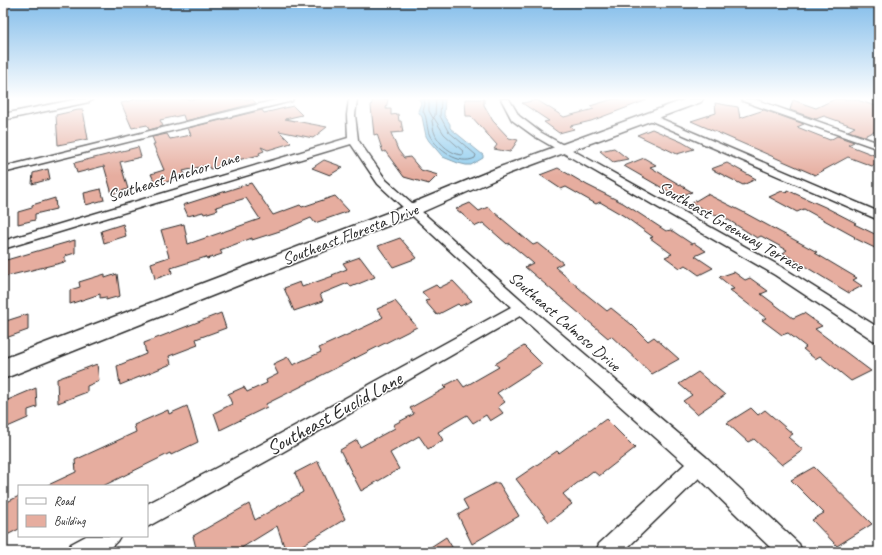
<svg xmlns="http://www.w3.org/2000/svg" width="882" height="555" viewBox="0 0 882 555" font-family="Caveat,sans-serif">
<rect width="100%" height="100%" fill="#fff"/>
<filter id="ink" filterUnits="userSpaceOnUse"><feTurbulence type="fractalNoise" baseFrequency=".025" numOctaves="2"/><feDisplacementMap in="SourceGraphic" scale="8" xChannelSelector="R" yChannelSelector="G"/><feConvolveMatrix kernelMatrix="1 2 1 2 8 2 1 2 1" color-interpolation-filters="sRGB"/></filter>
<g filter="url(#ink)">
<path fill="#8dcbed" stroke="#668b9f" d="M419 99H445L444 115 450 124V128L483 155V158L471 165H466L458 163 443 157 429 141 426 136 422 117 418 111 421 103Z"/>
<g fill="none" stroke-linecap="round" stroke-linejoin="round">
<g stroke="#526b79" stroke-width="1">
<path d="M424 99 425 104 423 111C428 119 426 128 430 136 438 150 459 166 475 158L476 155 448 131 440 116 441 99"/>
<path d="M429 99V111L433 118 435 116 436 99"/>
<path d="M434 118 444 134 464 152 463 155C452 155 439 144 435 134 433 130 433 125 432 121Z"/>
</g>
</g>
<g fill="#e6ad9f" stroke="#2b2b2b">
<path d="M133 99H252L256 103 185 121 183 115 160 120 163 126 149 130 147 125 132 128 121 103 134 100Z"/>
<path d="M373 99H388L386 109H391V115L398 114 399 121H401L403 132 391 133 398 150 404 158 410 157 421 170 438 175 429 184 404 177 385 151 383 152 377 134 374 135 371 106Z"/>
<path d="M465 99H484V105L493 121 509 138 518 140 510 152 494 149 497 145 471 116H466Z"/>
<path d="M613 99H646L647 100 591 121 570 126 574 129 559 133 544 122 549 121 522 103 537 100 564 117 594 109 590 106Z"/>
<path d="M835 99H854L879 107V129L864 136 848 131 855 127 824 116 816 119 790 110 793 100 816 108Z"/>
<path d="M715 103 738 107 740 118 764 110 804 124 797 127 830 140 837 136 854 142 848 145 879 157V162L872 166 848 157 815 175 691 121 716 113Z"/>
<path d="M293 106 302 115 285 119 327 127 313 138 279 131 291 143 268 150 261 147 264 151 259 153 260 155 224 163 225 165 210 169 208 165 183 171 185 174 172 177 173 180 156 185 151 174 164 170 153 144H155L152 137 167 134 170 139 191 135 188 128 262 110 264 113Z"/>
<path d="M78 110H83L88 139 58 145 56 115Z"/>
<path d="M652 129 682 142 694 149 677 154 637 135Z"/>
<path d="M138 147 141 157 120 162 128 189 112 194 104 166 77 173 74 163Z"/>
<path d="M614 148 628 159 613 162 600 151Z"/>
<path d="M644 158 656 165 650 167 692 192 678 197 624 166Z"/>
<path d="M324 160 343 167 330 175 312 168Z"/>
<path d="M727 163 756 179 743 185 711 169Z"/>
<path d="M558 168 587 185 623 203 666 231 671 230 692 244 694 243 706 251 695 256 713 268 699 275 685 265 680 268 665 257 672 254 650 238 653 237 624 216 600 202 596 204 566 187 561 189 540 175Z"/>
<path d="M48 169 50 179 32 184 33 173Z"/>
<path d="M251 183 273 215 300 205 302 207 335 196 349 211 315 223 311 218 283 230 252 240V238L220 250 222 254 207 259 206 257 171 268 172 273 155 279 151 263 169 257 161 230 184 224 188 244 260 219 246 198 216 207 218 210 204 214 203 212 188 216 183 205Z"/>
<path d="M101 189 104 200 86 205 84 193Z"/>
<path d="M787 190 825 207 856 223 854 224 879 236V250L854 238 855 237 804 209 797 212 769 197 782 191 786 193Z"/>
<path d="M707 194 743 212 817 252 815 253 857 278 853 280 862 286 849 293 783 253 787 250 761 236 757 238 719 214 716 216 692 203Z"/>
<path d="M55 198 56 209 35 214V220L18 224V212L32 208V205Z"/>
<path d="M470 203 479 211 488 207 533 245 538 243 563 263 555 267 586 294 607 311 611 308 631 324 648 341 654 337 679 359 652 374 611 336 608 338 525 267 533 263 509 243 507 244 483 223 476 226 456 209Z"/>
<path d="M123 224 126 236 104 243 101 231Z"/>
<path d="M400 238 417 258 393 267 378 246Z"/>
<path d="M75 240V253L65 256V262L3 277V261Z"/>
<path d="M360 257 375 277 351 287 348 283 326 292 320 294 323 301 294 311 284 288 300 282 302 287 333 276 332 275 347 269 343 263Z"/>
<path d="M734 272 745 280 750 278 768 291 761 294 793 318 804 313 822 326 815 329 871 371 851 381 820 356 815 359 803 349 806 347 788 333 782 335 762 320 766 318 730 290 734 289 719 277Z"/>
<path d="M105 274V278L117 274 120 296 106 300V297L100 298V294L70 304V290L80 287 79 282Z"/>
<path d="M453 281 472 301 460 306 458 304 437 315 425 301 429 300 422 292 436 285 439 288Z"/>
<path d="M395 301 417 327 318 377V378L266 404 267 407 220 430 214 413 232 404 228 394 244 387 247 392 267 383 266 380 278 374 273 364 288 357 293 365 321 352 319 348 373 323 383 317 377 309Z"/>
<path d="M221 313 226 328 196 339 198 345 169 356 171 364 120 385 117 366 146 354 144 343Z"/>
<path d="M28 314V330L3 339V322Z"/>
<path d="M524 346 542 364 497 393 505 402 498 407 503 413 490 421 486 415 473 423 467 415 438 432 443 440 428 449 419 436 390 453 399 469 361 491 340 450 357 440 360 447 395 428 393 425 414 414 410 408 446 388 444 386 458 379 464 387 499 367 495 364Z"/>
<path d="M97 364 99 381 87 386V392L58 403 57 379Z"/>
<path d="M698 372 725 395 697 414 683 401 692 395 679 384Z"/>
<path d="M36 388 37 407 28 410V418L3 429V402Z"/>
<path d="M187 406 198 442 171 455 170 453 103 486H46L76 472 75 460 136 432 134 425 168 410 169 414Z"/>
<path d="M751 408 758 415 765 410 793 434 788 437 803 450 782 465 754 439 748 442 727 423Z"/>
<path d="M606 419 635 448 599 476 593 471 563 494 572 504 549 522 516 479 557 451 559 453Z"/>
<path d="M318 461 345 519 291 552H286L277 526 235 552H197L193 536 249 504 255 520 303 492 295 473Z"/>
<path d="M814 467 872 524 837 546 812 520 824 513 791 480Z"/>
<path d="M495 483H499L519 516 472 544 458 515 468 509 463 500Z"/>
<path d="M19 496V529L3 537V504Z"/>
<path d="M446 537 455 552H423Z"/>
</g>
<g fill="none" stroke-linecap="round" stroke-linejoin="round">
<defs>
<g id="street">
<path d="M78 99H93L89 102 3 120V114Z"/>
<path d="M280 99H293L292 101 3 173V167Z"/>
<path d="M349 99H357L355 115 358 140 386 180 526 304 706 457 799 544 802 552H775L699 478 623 552H596L599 544 685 464 520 316 274 457 147 527V504L260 445 511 307 378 184 351 144 3 249V241L348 138 347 115Z"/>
<path d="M501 99H509L519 116 540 132 785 269 879 328V342L873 340 775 275 534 136 512 120Z"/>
<path d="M742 99H754L879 143V149L743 101Z"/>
<path d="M650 114 879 212V220L647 119 645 117Z"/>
<path d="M86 536H120C112 555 86 552 68 552L71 544Z"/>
</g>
<path id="secondary" d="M686 99H703L701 102 510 173 420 213 3 379V359L408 205 500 167Z"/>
</defs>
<use href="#street" stroke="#2b2b2b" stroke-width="3"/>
<use href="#secondary" stroke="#2b2b2b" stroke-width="3"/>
<use href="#street" fill="#fff" fill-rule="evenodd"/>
<use href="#secondary" fill="#fff" fill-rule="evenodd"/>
</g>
</g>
<linearGradient id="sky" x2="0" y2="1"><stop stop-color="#83bdea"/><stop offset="0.56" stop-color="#fff"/><stop offset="1" stop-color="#fff" stop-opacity="0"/></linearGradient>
<rect width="882" height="176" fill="url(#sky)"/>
<g text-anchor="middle" stroke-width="3" stroke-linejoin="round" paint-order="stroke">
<g font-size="17" fill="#2b2b2b" stroke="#fff">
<text transform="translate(173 176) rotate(-17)" y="6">Southeast Anchor Lane</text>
<text transform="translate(731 226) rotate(30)" y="6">Southeast Greenway Terrace</text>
<text transform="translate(350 234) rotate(-21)" y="6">Southeast Floresta Drive</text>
<text transform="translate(565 321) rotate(41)" y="6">Southeast Calmoso Drive</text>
</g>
<g font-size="20" fill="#2b2b2b" stroke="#fff">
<text transform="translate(334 413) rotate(-29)" y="7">Southeast Euclid Lane</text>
</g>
</g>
<rect width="882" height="555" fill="none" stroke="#fff" stroke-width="16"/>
<rect x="8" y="8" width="866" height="539" fill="none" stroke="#2b2b2b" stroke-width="1.5" filter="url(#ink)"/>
<rect x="18" y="485" width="130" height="52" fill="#ffffff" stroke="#aaaaaa"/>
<rect x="26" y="498" width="20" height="6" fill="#ffffff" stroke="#aaaaaa"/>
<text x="54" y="505" font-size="12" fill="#2b2b2b">Road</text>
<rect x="26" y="515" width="20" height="12" fill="#e6ad9f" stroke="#aaaaaa"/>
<text x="54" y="525" font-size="12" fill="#2b2b2b">Building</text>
</svg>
